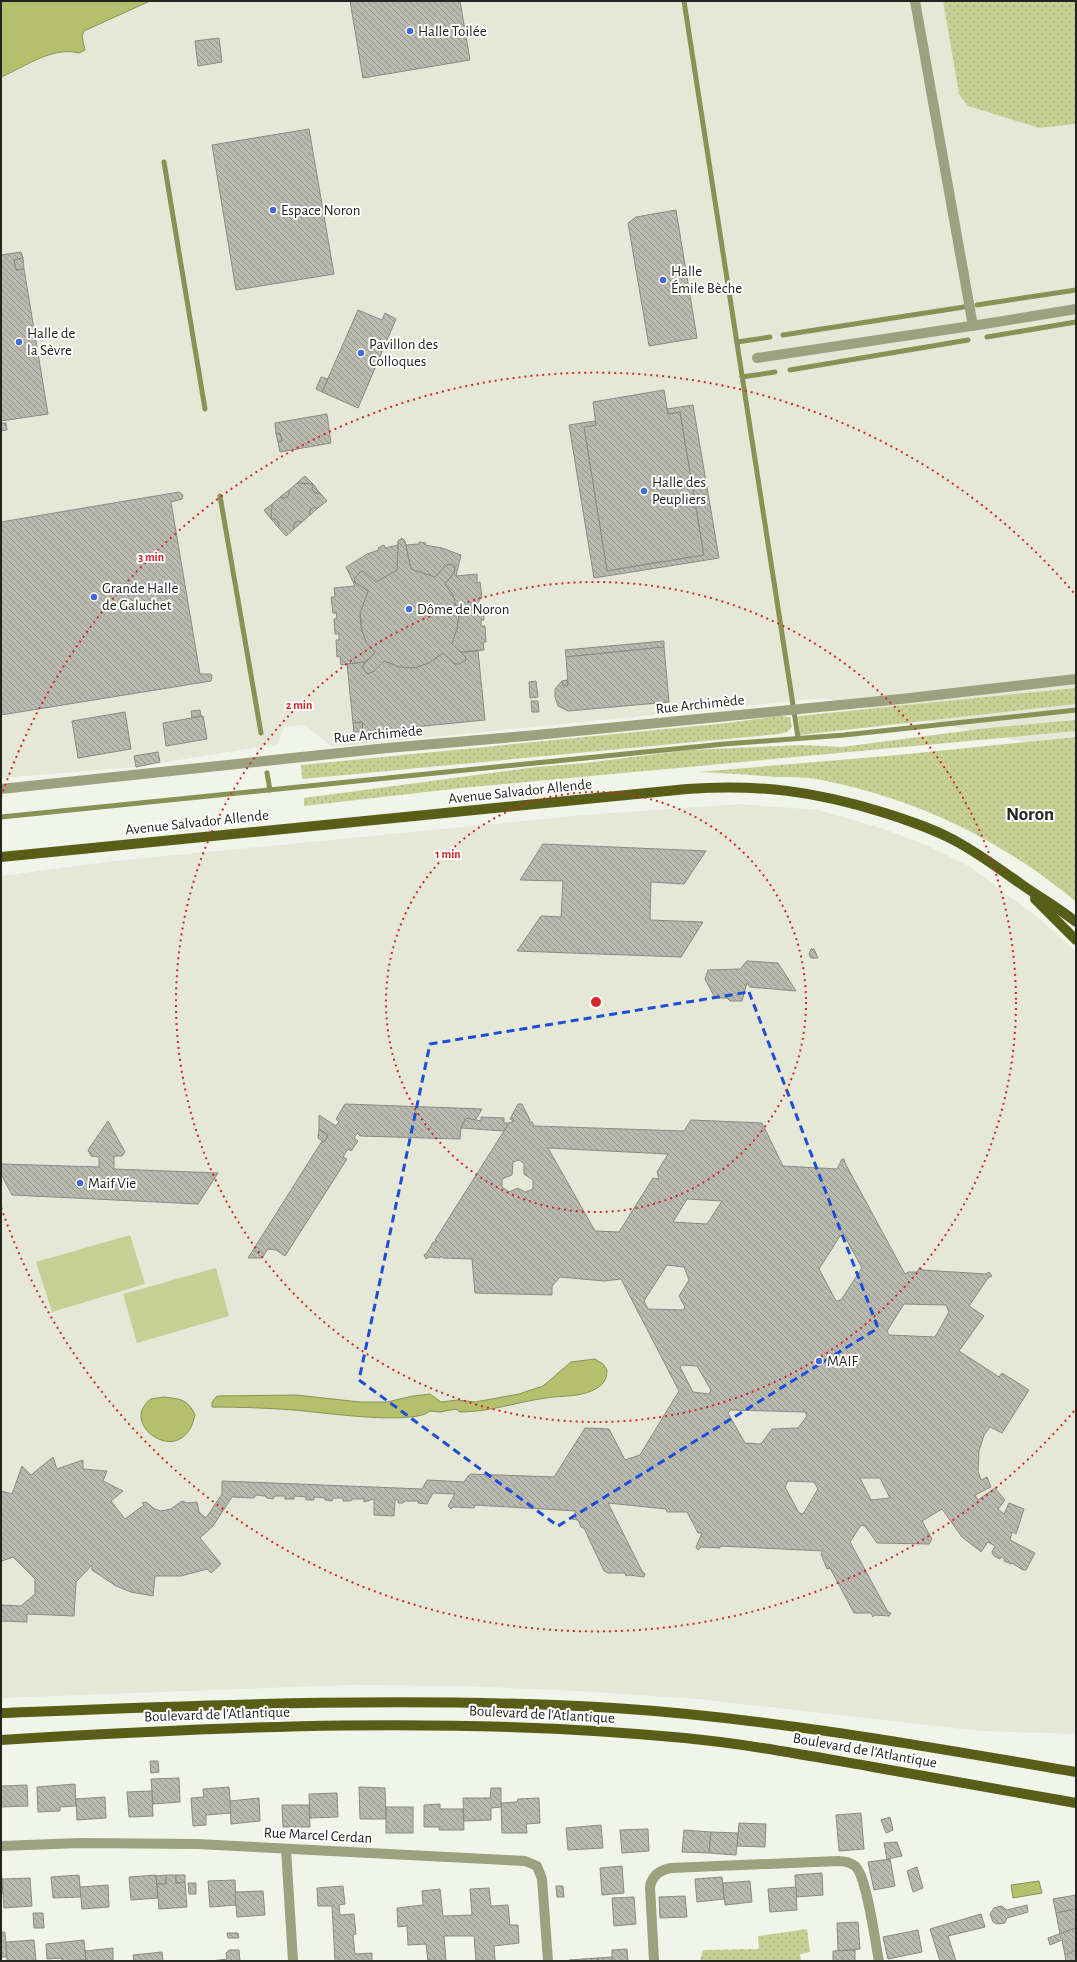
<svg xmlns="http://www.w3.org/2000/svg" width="1077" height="1962" viewBox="0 0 1077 1962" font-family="'Alegreya Sans',sans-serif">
<defs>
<pattern id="grass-dots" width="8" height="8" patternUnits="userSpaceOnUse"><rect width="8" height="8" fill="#c6d095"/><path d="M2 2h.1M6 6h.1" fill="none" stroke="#aab280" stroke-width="1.8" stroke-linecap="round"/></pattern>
<pattern id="building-back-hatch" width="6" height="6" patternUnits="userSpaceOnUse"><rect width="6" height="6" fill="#b8baaf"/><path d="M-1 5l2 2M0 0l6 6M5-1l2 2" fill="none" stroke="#95978e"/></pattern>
</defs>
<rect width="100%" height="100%" fill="#f1f4e9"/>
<g fill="#e5e8d6">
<path d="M150 1H943L959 94 968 106 1039 128 1076 124V786L1066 751 823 698 332 747 305 725 284 727 278 744 136 767 1 778V77L44 57 85 45 82 36 84 31Z"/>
<path d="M740 804 819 810 884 829 928 846 969 866 1041 920 1076 952V1734L980 1731 697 1699 577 1691 464 1686 351 1685 1 1698V876L113 861 238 849 584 815Z"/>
</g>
<g fill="url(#grass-dots)">
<path d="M943 1H1076V124L1039 128 968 106 959 94Z"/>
<path d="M1076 688V704L800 735 798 716Z"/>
<path d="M779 716 790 717 792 727 787 732 779 734 302 779 301 765 727 723Z"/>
<path d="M1076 720V731L461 788 304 806V798L536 767 585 763 689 750 802 745 842 747 988 728Z"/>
<path d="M1076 737V902C1001 839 913 797 816 779 803 777 789 777 777 777 750 775 724 773 698 772L898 755Z"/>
<path d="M807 1929 810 1952 800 1954 801 1961 700 1960 703 1950 759 1949 758 1936Z"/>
</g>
<g fill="#c6d095">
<path d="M130 1235 145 1284 52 1312 36 1262Z"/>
<path d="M216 1268 229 1316 137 1343 123 1294Z"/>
</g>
<g fill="#b4c06d" stroke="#899256">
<path d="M1 1H150L84 31 82 36 85 50 79 53C52 46 25 67 1 77Z"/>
<path d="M595 1359 603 1364 607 1370C607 1377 605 1382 600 1386 584 1398 564 1395 546 1398 517 1402 490 1412 460 1412L456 1409 440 1412 430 1411C415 1426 318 1412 294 1410 267 1408 240 1407 212 1407V1402L217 1396 296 1395 360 1402H387L413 1396 430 1394 441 1402 457 1400 475 1402 519 1394 543 1386 571 1362Z"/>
<path d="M164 1397C180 1399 188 1399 195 1415 184 1466 130 1432 143 1408 145 1405 147 1401 151 1399 155 1398 160 1398 164 1397Z"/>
<path d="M1039 1881 1042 1893 1013 1898 1011 1885Z"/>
</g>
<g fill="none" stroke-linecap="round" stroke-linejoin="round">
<g stroke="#899256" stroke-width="5">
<path d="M684 1 798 737"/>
<path d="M164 162 205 409"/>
<path d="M977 305 1076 290"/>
<path d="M783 335 964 307"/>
<path d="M987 337 1076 322"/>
<path d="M737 342 770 337"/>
<path d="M790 370 968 340"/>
<path d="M742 377 775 372"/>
<path d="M220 496 261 733"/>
<path d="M267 773 270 790"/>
<path d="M1 817 724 744 844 735 1076 710"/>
</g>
</g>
<g fill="url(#building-back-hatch)" stroke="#8a8b82" fill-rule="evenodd">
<path d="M350 1H460L470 60 363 78Z"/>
<path d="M219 38 222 62 198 66 195 41Z"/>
<path d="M309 129 334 274 236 290 212 145Z"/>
<path d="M676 210 697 338 649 346 628 223 636 217Z"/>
<path d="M21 252 23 258 14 260 16 270 24 269 48 414 1 421V255Z"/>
<path d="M23 258 24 269 16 270 14 260Z"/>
<path d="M358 310 382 320 385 313 396 319 358 408 322 392Z"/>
<path d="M321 377 328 379 322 392 316 389Z"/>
<path d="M664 390 668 414 680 412 704 555 607 571 584 427 596 425 593 402Z"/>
<path d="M693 405 719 558 594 578 569 425 595 421 596 425 584 427 607 571 704 555 680 412 668 414 667 409Z"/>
<path d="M327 414 331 443 280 452 278 442 282 441 280 433 276 434 275 423Z"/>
<path d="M1 423H6L7 430 1 431Z"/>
<path d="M280 433 282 441 278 442 276 434Z"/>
<path d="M305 476 313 484 297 483Z"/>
<path d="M297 483 313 484 312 489 315 493H320L327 501 318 508 314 507 310 510V515L302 522 298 521 294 524V529L286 536 278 527 279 523 276 519H271L272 504 280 497 285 498 289 495V490Z"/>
<path d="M313 484 320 493H315L312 489Z"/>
<path d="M289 490V495L285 498 280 497Z"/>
<path d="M179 492 183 495 182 499 171 502 200 674H211L212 677 211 681 1 715V522Z"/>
<path d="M272 504 271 519 264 510Z"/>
<path d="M314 507 318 508 310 515V510Z"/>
<path d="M271 519H276L279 523 278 527Z"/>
<path d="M298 521 302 522 294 529V524Z"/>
<path d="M402 538 405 541 411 569 435 577 446 565 452 564 455 566 454 573 445 584 453 595 459 616 457 629 452 644 465 656 466 660 459 664H455L443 653 429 663 414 668 399 667 384 661 373 672 367 674 363 671V665L375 653 369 648 363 635 360 613 368 591 355 582 354 579 360 572 363 571 376 582 397 570 398 541Z"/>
<path d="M419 542 426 543 425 545 442 548 461 555 456 576 477 574V583L480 582 482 598 479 599V604H483L484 620H481V626H485L486 642H483L484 650 461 652 452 644 457 629 459 616 453 595 445 584 454 573 455 566 452 564 446 565 435 577 411 569 406 545 419 544Z"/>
<path d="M384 545 385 548 398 545 397 570 376 582 363 571 360 572 354 579 355 582 368 591 360 613 361 628 366 642 375 653 365 662 341 665 340 656 337 657 336 640H339V634H335L334 619 337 618 336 613H333L331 597H335L334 588 355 586 346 567 367 554 379 550 378 548Z"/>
<path d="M664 641V647L566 657 565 650Z"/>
<path d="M664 647 669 702 568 711 558 706 555 697V689L562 681 563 686 568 685 566 657Z"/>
<path d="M478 651 485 720 363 732 362 722 353 723 347 664 365 662 362 667 367 674 373 672 384 661 399 667 414 668 429 663 443 653 455 664H459L466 660 465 656 461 652Z"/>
<path d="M567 680 568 685 563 686 562 681Z"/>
<path d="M536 681 538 697 530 698 529 682Z"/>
<path d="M531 701H538L539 712H532Z"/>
<path d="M200 710 201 716 192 718 191 711Z"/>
<path d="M125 712 131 749 78 758 72 721Z"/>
<path d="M203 716 207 739 166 746 163 723Z"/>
<path d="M362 722 363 732H354L353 723Z"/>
<path d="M158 752 160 762 136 767 134 756Z"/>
<path d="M543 844 706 851 684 884 651 882 650 920 703 922 681 957 517 951 541 916 561 917 563 881 520 880Z"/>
<path d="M811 949H814L818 958H811L809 954Z"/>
<path d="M747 961 778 963 796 991 750 987 747 983 742 1001H730L727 998H715L705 979 708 970 740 969Z"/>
<path d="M345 1104 482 1109 475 1121 466 1118 461 1128 460 1139 360 1136 357 1133 354 1138 358 1141 351 1151 348 1149 343 1157 347 1159 285 1256 276 1250 268 1249 262 1258H248L322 1141 324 1142 328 1135 319 1129V1115L336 1126 339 1122 336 1119Z"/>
<path d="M518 1104H522L530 1120 529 1122H532L534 1126 684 1131 691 1120 762 1123 783 1166 837 1169 842 1159H844L845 1163 905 1274 908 1272H917L920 1267 922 1270 986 1274 989 1272 992 1276 988 1278 969 1306 984 1316 959 1351 999 1377 1002 1373 1029 1390 1002 1433 990 1427 984 1435 979 1451 978 1471 981 1480 987 1477 991 1487 975 1495 978 1500 995 1488 1005 1500 998 1509 1004 1514 1009 1503 1024 1509 1016 1534 1012 1532 1010 1540 1035 1553 1026 1570H1023L1012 1563 1011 1564 1004 1561 1005 1559 1001 1557 1000 1559 994 1556 992 1552 995 1546 988 1542 981 1552 980 1551 962 1537 942 1509 922 1521 932 1539 929 1544 877 1543 865 1526 861 1525 850 1542 888 1612 891 1613 889 1616 875 1615 873 1617 871 1613H854L830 1568 827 1569 821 1554 823 1551 720 1546V1548L701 1547 698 1550 696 1547 702 1533H698L687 1512H667L666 1509 608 1503 642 1571 645 1574 644 1577 629 1575 626 1576 625 1573H608L604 1571 584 1528 581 1527 578 1520 572 1519 576 1511 475 1505 474 1508 453 1507 451 1509 448 1506 455 1494 433 1493 427 1504 418 1503 419 1501H405L403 1503H398V1500H395L394 1516 374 1515V1499L364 1502V1499H352L351 1501H343V1498H333L332 1501 325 1500V1498L314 1497V1500H306V1497L294 1496V1499H285V1496H275L273 1499 267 1498 265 1496 256 1495 254 1498 232 1497 213 1526 200 1538 221 1564 211 1573 207 1569 181 1576H155L153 1596 131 1592 116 1586 92 1570V1565L76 1582 74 1616 27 1614V1622L1 1621V1605L21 1606 35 1594V1579L13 1557 2 1561 1 1560V1491L12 1494 22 1466 31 1475 53 1457 57 1469 83 1460V1469L107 1471 103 1481 123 1491 111 1501 125 1519 144 1505 142 1503 146 1502 155 1509 161 1511 171 1509 182 1501 187 1503 197 1502 199 1512 206 1518 222 1494V1481L422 1489 427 1480 464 1482 468 1476 471 1474 554 1477 585 1428 609 1429 625 1460 640 1455 679 1391 621 1279 604 1281 560 1277 552 1286V1295L475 1293 472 1259 443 1258 441 1256 440 1258 429 1257 426 1259 424 1255 427 1253 433 1242H437L435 1240 509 1123 514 1121 510 1119ZM548 1148 668 1154 657 1172 659 1179 653 1178 619 1232 595 1231ZM519 1160 524 1163V1174L533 1180V1189L525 1192 518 1188 509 1192 502 1187V1179L512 1175 513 1162ZM687 1199 722 1201 707 1224 673 1222ZM840 1236 845 1237 862 1268 841 1300 836 1301 819 1269ZM667 1265 684 1267 689 1280 679 1296 685 1307 683 1310 648 1309 644 1301ZM904 1304 946 1305 949 1312 935 1337 889 1335 887 1331ZM682 1365 697 1366 711 1390 709 1394 693 1392 680 1367ZM731 1410 805 1412 807 1416 798 1428 772 1429 761 1444 745 1443 728 1413ZM860 1478H880L890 1498 871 1500ZM788 1481 814 1482 818 1489 803 1514 799 1513 785 1487Z"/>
<path d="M481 1117 504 1118V1123H509L504 1131 461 1128 466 1118 481 1121Z"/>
<path d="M108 1121 125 1152 122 1156H114V1169L218 1173 198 1204 12 1195 1 1174V1164L99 1167V1157L91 1156 88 1150Z"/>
<path d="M319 1129 328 1135 324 1142 318 1138Z"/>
<path d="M150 1761H158L159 1772 151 1773Z"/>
<path d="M179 1778 180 1802 153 1804 151 1779Z"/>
<path d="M75 1784 76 1806 60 1807V1811L38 1812 37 1787Z"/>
<path d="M27 1785 28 1806 1 1807V1786Z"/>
<path d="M229 1787 231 1813 206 1815V1825L193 1826 191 1798 204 1797 203 1789Z"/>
<path d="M359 1787 385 1788 386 1819H360Z"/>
<path d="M491 1788H501V1807L491 1808V1820L464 1821 463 1798H490Z"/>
<path d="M152 1791 153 1816 129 1817 127 1792Z"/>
<path d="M337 1793 338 1817 310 1818 309 1794Z"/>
<path d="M105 1797 106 1818 77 1820 76 1799Z"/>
<path d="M259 1798 260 1821 231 1824 230 1801Z"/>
<path d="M539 1798 540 1823 526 1824 527 1833H502L501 1803 517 1802 518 1799Z"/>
<path d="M440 1804V1809H463L464 1830H439V1827H424V1805Z"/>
<path d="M282 1805H309L310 1827H283Z"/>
<rect x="386" y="1807" width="27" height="26"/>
<path d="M861 1813 864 1849 839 1851 836 1815Z"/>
<path d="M890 1817 893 1830 886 1833 881 1820Z"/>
<path d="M739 1823 766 1824 765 1847 737 1846Z"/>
<path d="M601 1825 603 1848 568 1850 566 1828Z"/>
<path d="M648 1829 649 1851 622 1853 620 1830Z"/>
<path d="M684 1830 711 1832 709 1853 682 1852Z"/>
<path d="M711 1832 738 1833 736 1855 709 1853Z"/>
<path d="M897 1842 902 1856 887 1859 884 1843Z"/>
<path d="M890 1859 895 1886 874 1890 868 1862Z"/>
<path d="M622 1866 624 1893 602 1895 600 1868Z"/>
<path d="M1 1867 3 1893 1 1894Z"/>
<path d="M917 1867 923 1888 913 1892 907 1871Z"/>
<path d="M822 1873 823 1895 796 1897 795 1875Z"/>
<path d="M79 1875 81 1897 53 1898 51 1877Z"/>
<path d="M156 1875 158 1898 131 1900 129 1877Z"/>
<path d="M166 1875V1884H157L156 1876Z"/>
<path d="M166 1875H176V1883L185 1882 187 1907 159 1909 157 1884H166Z"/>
<path d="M176 1875H185V1882L176 1883Z"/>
<path d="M722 1877 724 1899 697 1902 695 1879Z"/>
<path d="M30 1878 32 1906 4 1908 2 1879Z"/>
<path d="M235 1880 236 1905 210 1907 208 1881Z"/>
<path d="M750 1881 752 1902 725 1905 723 1883Z"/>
<path d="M188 1883H196V1894H189Z"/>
<path d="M108 1885 109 1907 82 1909 80 1887Z"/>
<path d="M343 1886 345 1904 339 1905 340 1915 354 1914 356 1934 353 1935 355 1954 372 1953V1961H335L332 1906H318L317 1888Z"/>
<path d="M556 1886H563L564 1897H557Z"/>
<path d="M796 1887 797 1910 770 1912 768 1889Z"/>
<path d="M489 1888 491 1906 508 1905 510 1925H518L519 1943 494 1946 495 1960 492 1961H476L474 1936H444L446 1961H428L426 1944 408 1945 407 1926 398 1927 397 1908 423 1905 422 1891 440 1889 443 1916 472 1915 470 1889Z"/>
<path d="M263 1891 265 1915 237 1917 235 1892Z"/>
<path d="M1076 1895V1909L1056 1913 1053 1899Z"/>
<path d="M685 1896 687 1917 660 1918 659 1897Z"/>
<path d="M634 1897 636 1924 614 1926 612 1898Z"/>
<path d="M1027 1905 1028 1912 1007 1918 1005 1923 997 1924 993 1922 990 1914 994 1908 1001 1906 1007 1910Z"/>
<path d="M1076 1909V1928L1060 1934 1056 1913Z"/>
<path d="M33 1913H43L44 1928H34Z"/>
<path d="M981 1914 985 1927 948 1936 956 1961H940L930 1929Z"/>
<path d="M858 1922 860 1949 838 1951 837 1923Z"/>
<path d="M1076 1928V1950L1065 1955 1062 1940 1050 1945 1048 1938Z"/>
<path d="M918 1930 922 1952 888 1959 883 1937Z"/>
<path d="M1 1932H5L7 1957H1Z"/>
<path d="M227 1933H238L239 1938H228Z"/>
<path d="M34 1940 36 1961H7L6 1942Z"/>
<path d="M84 1940 86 1960 62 1961V1958L47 1959 46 1944Z"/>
<path d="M113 1948V1961H86L85 1951Z"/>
<path d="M627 1949 628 1961H612V1950Z"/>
<path d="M229 1950H239L240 1961H211L227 1959 226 1953Z"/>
<path d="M855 1950V1961H833V1951Z"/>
<path d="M1076 1950V1961H1066L1065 1955Z"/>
<path d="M162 1952 163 1961H134L133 1955Z"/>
<path d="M612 1957V1961H598V1958Z"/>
<path d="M598 1958V1961H583V1959Z"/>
<path d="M583 1959V1961H569V1960Z"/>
</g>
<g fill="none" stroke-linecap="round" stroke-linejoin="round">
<g stroke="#9ca17f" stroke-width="10">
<path d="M915 1 973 326"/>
<path d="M757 358 991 323 1076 309"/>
<path d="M1 789 387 748 526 736 901 699 1076 679"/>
<path d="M1 1846 80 1843 197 1844 525 1861 537 1866 542 1879 548 1961"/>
<path d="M286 1849 293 1961"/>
<path d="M654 1961 650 1887C652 1875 660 1870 671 1868L838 1861C844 1861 850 1862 855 1866 867 1876 875 1942 879 1961"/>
</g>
<g stroke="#565e18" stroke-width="10">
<path d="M1 857 687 789C760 784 815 791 885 813 910 821 937 830 961 844 982 856 1001 870 1021 884 1039 897 1059 908 1076 922"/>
<path d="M1035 899 1076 940"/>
<path d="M1 1713C205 1705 409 1696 614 1708 769 1718 923 1746 1076 1772"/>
<path d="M1 1740C229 1726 457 1716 685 1738 748 1744 810 1756 873 1767 940 1779 1008 1791 1076 1803"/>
</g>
</g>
<path fill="none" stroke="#1d4ed8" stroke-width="3" stroke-dasharray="8 5" stroke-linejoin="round" d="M749 992 878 1328 558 1526 359 1380 430 1044Z"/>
<g fill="none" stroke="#d62828" stroke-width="2" stroke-dasharray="2 4">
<circle cx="596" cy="1002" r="210"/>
<circle cx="596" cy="1002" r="420"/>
<path d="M1074 1411A629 629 0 0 1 1 1207M1 797A629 629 0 0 1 1074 593"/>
</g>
<g fill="#416bdc" stroke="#fff" stroke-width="1.5">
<circle cx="410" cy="31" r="4"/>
<circle cx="273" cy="210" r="4"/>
<circle cx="663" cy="280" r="4"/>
<circle cx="19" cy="342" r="4"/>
<circle cx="361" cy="353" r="4"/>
<circle cx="644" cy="491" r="4"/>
<circle cx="94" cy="597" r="4"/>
<circle cx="409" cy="609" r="4"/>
<circle cx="80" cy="1183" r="4"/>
<circle cx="819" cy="1361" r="4"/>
</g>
<g text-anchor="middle" stroke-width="4" stroke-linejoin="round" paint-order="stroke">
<g font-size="15" fill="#242521" stroke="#fff" text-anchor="start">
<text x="418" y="36">Halle Toilée</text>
<text x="281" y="215">Espace Noron</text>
<text x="671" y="276">Halle<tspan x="671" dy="17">Émile Bèche</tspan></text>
<text x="27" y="338">Halle de<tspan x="27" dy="17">la Sèvre</tspan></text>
<text x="369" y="349">Pavillon des<tspan x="369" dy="17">Colloques</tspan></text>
<text x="652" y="487">Halle des<tspan x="652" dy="17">Peupliers</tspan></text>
<text x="102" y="593">Grande Halle<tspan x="102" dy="17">de Galuchet</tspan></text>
<text x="417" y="614">Dôme de Noron</text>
<text x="88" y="1188">Maif Vie</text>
<text x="827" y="1366">MAIF</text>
</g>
<g font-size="15" fill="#242521" stroke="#fff">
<text transform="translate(700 704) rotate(-6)" y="5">Rue Archimède</text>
<text transform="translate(378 734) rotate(-5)" y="5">Rue Archimède</text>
<text transform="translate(520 791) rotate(-6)" y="5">Avenue Salvador Allende</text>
<text transform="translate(197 822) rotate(-6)" y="5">Avenue Salvador Allende</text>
<text transform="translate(217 1714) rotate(-2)" y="5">Boulevard de l'Atlantique</text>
<text transform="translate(542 1714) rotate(3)" y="5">Boulevard de l'Atlantique</text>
<text transform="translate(865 1750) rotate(10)" y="5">Boulevard de l'Atlantique</text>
<text transform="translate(318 1835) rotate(3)" y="5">Rue Marcel Cerdan</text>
</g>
<g font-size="19" font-weight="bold" fill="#242521" stroke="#fff">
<text x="1030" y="820">Noron</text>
</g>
</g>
<circle cx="596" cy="1002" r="6" fill="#d62828" stroke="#fff" stroke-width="2"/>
<g font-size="12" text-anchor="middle" font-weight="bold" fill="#d62828" stroke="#fff" stroke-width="4" stroke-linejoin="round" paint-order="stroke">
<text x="151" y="561">3 min</text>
<text x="299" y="709">2 min</text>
<text x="448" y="858">1 min</text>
</g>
<rect width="1077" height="1962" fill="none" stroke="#242521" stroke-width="4"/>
</svg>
